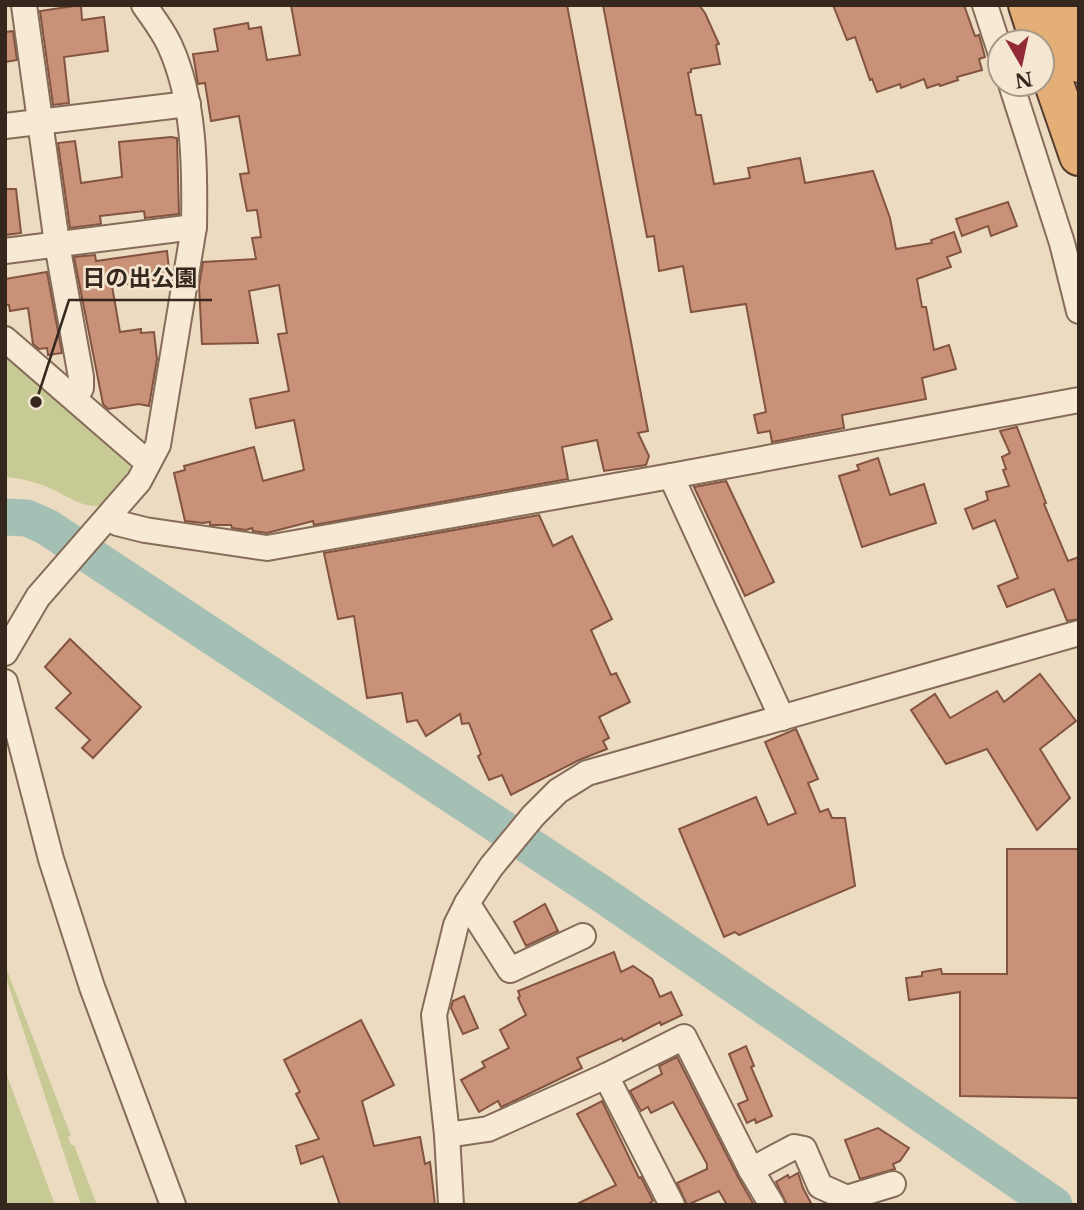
<svg xmlns="http://www.w3.org/2000/svg" width="1084" height="1210" viewBox="0 0 1084 1210" font-family="'Libre Baskerville','Noto Sans JP',serif">
<rect width="100%" height="100%" fill="#ecdbc1"/>
<g fill="#c8ca96">
<path d="M5 349 130 462 129 470 104 505C85 510 67 496 50 488 36 482 20 478 5 477Z"/>
<path d="M5 965 71 1136 68 1137 71 1145H74L97 1205H81L5 975Z"/>
<path d="M5 1070 55 1205H5Z"/>
</g>
<g fill="none" stroke-linecap="round" stroke-linejoin="round">
<path stroke="#a4bfb4" stroke-width="37" d="M5 517 27 518 47 527 599 892 1054 1205"/>
</g>
<g fill="#c99278" stroke="#835440" stroke-width="2">
<path d="M81 5 82 20 104 17 108 51 64 57 69 103 53 105 40 11Z"/>
<path d="M291 5H567L648 431 638 433 649 456 646 465 604 471 597 440 562 447 568 479 314 525 313 521 267 533 253 531 252 528 246 530 232 528 231 525H210V522L203 523 185 521 174 473 185 470 184 466 254 447 263 481 304 470 294 420 256 428 250 399 289 391 278 334 287 333 279 285 249 291 258 343 202 344 199 286 203 262 256 259 252 238 261 237 257 210 247 211 240 174 249 173 239 116 211 121 205 83 198 84 193 54 218 51 214 29 248 23 249 29 261 27 267 60 300 55Z"/>
<path d="M603 5H699L705 13 719 44 716 45 720 64 691 69V72L688 73 696 115H701L714 184 750 178 748 168 800 158 805 183 873 171 890 218 896 249 932 243 931 240 954 232 961 252 947 257 951 267 917 279 922 307H926L934 350 949 345 956 369 922 378 926 399 842 415 844 428 772 442 770 431 758 433 754 415 766 412 746 304 691 312 683 266 659 271 654 236 647 237Z"/>
<path d="M833 5H964L975 36 979 35 985 57 979 59 982 70 957 77 958 80 940 86 939 84 927 88 924 79 901 88 900 84 877 92 872 79 870 80 855 37 847 40Z"/>
<path d="M13 31 17 60 5 62V32Z"/>
<path d="M171 137 177 138 179 214 145 218 144 211 100 216 101 224 70 228 58 143 75 141 81 183 122 177 119 142Z"/>
<path d="M5 189H16L21 233 5 235Z"/>
<path d="M1008 202 1017 226 991 236 988 226 962 236 956 219Z"/>
<path d="M167 251 170 278 112 286 120 332 141 329V333L154 332 157 359 149 406 139 404 108 409 103 404 74 257 95 255 96 261Z"/>
<path d="M47 272 62 353 48 355 47 348 39 349 33 344 28 308 10 311 9 305H5V279Z"/>
<path d="M1017 427 1046 503 1044 504 1068 561 1079 557V619L1067 621 1054 589 1007 607 998 586 1018 578 995 520 973 529 965 509 988 500 986 492 1009 486 1003 470 1006 469 1002 457 1010 453 1000 431Z"/>
<path d="M878 458 890 495 924 484 936 523 862 547 839 476 859 470 857 465Z"/>
<path d="M726 481 774 582 745 596 694 487Z"/>
<path d="M539 515 553 546 572 536 612 619 591 630 611 675 616 673 630 702 599 717 609 738 603 741 607 749 579 760 511 795 502 775 489 780 478 756 481 754 469 723 462 724 460 714 426 736 417 720 407 722 402 693 367 698 354 616 338 619 324 553Z"/>
<path d="M70 639 141 707 93 758 82 748 90 740 56 708 71 693 45 667Z"/>
<path d="M1040 674 1076 721 1040 749 1070 798 1037 830 987 749 946 764 911 710 935 694 950 718 997 691 1004 702Z"/>
<path d="M796 729 818 779 808 783 820 812 828 809 832 818H845L855 886 739 935 735 932 724 937 679 829 756 797 768 825 796 813 765 742Z"/>
<path d="M1007 849H1079V1098L960 1096V992L909 1000 906 978 922 976V972L941 969 942 974H1007Z"/>
<path d="M545 904 558 931 526 946 514 922Z"/>
<path d="M614 952 621 972 633 966 652 979 660 997 671 992 682 1015 661 1025 660 1022 623 1041 622 1038 577 1058 582 1068 514 1101 501 1107 498 1101 479 1112 461 1080 485 1067 482 1062 509 1048 500 1030 526 1015 518 998 520 996 518 991Z"/>
<path d="M464 996 478 1028 463 1034 451 1008 453 1001Z"/>
<path d="M361 1020 394 1085 362 1101 374 1146 420 1137 425 1164 430 1162 435 1205H340L323 1156 301 1164 296 1146 319 1139 296 1094 300 1092 284 1060Z"/>
<path d="M746 1046 754 1066 751 1067 772 1116 756 1123 755 1119 747 1123 738 1104 748 1100 729 1054Z"/>
<path d="M677 1057 738 1177 754 1205H727L719 1191 687 1205 677 1183 707 1169V1164L673 1102 651 1113 648 1107 641 1111 630 1091 662 1074 659 1066Z"/>
<path d="M602 1101 639 1178 641 1177 653 1201 647 1205H575L616 1185 577 1114Z"/>
<path d="M878 1128 909 1148 900 1161 893 1164 895 1169 860 1179 845 1140Z"/>
<path d="M798 1173 803 1188 812 1205H787L776 1182 788 1175 789 1178Z"/>
</g>
<g fill="none" stroke-linecap="round" stroke-linejoin="round">
<defs>
<g id="minor">
<path d="M24 5 57 244 81 377V388L75 398"/>
<path d="M985 5 1000 51"/>
<path d="M1011 84 1062 243 1079 311"/>
<path d="M5 126 188 104"/>
<path d="M5 251 194 227"/>
<path d="M5 339 148 463"/>
<path d="M671 476 782 718"/>
<path d="M109 516 117 523 145 530 267 548 671 476 1079 400"/>
<path d="M5 653 38 597 139 481 158 445 194 227C195 168 195 101 170 46 164 32 153 18 144 5"/>
<path d="M5 682 51 859 92 987 173 1205"/>
<path d="M467 903 510 970 583 936"/>
<path d="M606 1076 684 1037 751 1170 772 1205"/>
<path d="M447 1135 488 1129 606 1076 672 1205"/>
<path d="M751 1170 794 1147 804 1149 820 1186 847 1198 893 1184"/>
<path d="M451 1205 447 1135 434 1015 456 925 467 903 491 867 533 816 558 791 587 773 1079 633"/>
</g>
<g id="trunk">
<path d="M1028 5 1040 42"/>
<path d="M1059 5 1079 63"/>
<path d="M1042 49 1079 156"/>
</g>
</defs>
<use href="#minor" stroke="#856c59" stroke-width="28"/>
<use href="#trunk" stroke="#533b2e" stroke-width="42"/>
<use href="#minor" stroke="#f7e9d4" stroke-width="24"/>
<use href="#trunk" stroke="#e4af77" stroke-width="38"/>
</g>
<path fill="none" stroke="#35271d" stroke-width="2.5" d="M36 402L69 300H212"/>
<circle fill="#35271d" stroke="#f4e6d0" stroke-width="2.5" cx="36" cy="402" r="7"/>
<g font-size="23" text-anchor="middle" font-weight="bold" fill="#35271d" stroke="#f4e6d0" stroke-width="5" stroke-linejoin="round" paint-order="stroke">
<text x="140" y="286">日の出公園</text>
</g>
<rect width="1084" height="1210" fill="none" stroke="#35271d" stroke-width="14"/>
<g transform="translate(1021 63) rotate(171)"><circle r="33" fill="#f4e6d0" stroke="#a89a88" stroke-width="2"/>
<path d="M0-5L12 26L0 18L-12 26Z" fill="#922b36"/>
<text y="-10" font-size="19" font-weight="bold" text-anchor="middle" fill="#35271d">N</text>
</g>
</svg>
